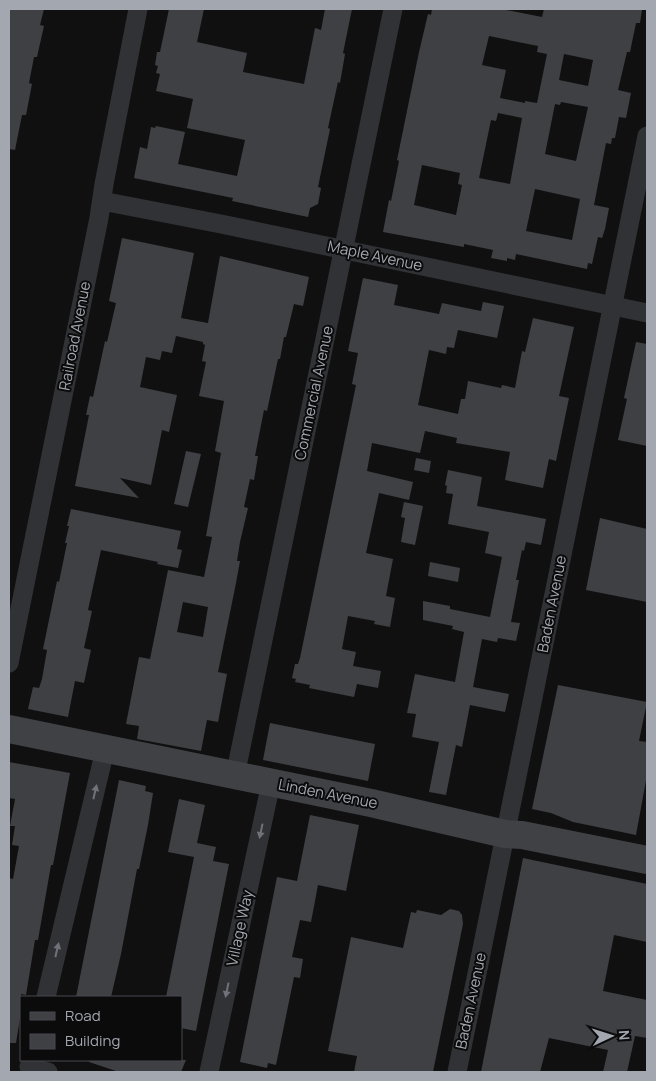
<svg xmlns="http://www.w3.org/2000/svg" width="656" height="1081" viewBox="0 0 656 1081" font-family="Manrope,sans-serif">
<rect width="100%" height="100%" fill="#101011"/>
<g fill="#3f4044" fill-rule="evenodd">
<path d="M9 9H44L40 25 44 26 37 57H34L29 83 32 84 26 115H22L15 150 9 149Z"/>
<path d="M169 9H204L197 42 247 53 243 72 304 84 315 28 321 30 325 9H352L343 53 345 54 340 83 338 82 336 91 328 128 330 129 318 187 321 188 318 204 310 208 308 217 232 201 233 198 134 178 140 147 147 149 151 127 155 128 156 126 185 132 178 164 237 176 245 140 187 128 193 99 156 91 160 74 156 73 158 66 155 65 157 52H160Z"/>
<path d="M432 9H501L542 17 544 9H642L640 23H636L630 52H627L618 90 631 93 626 118 619 117 615 138H612L611 144 606 143 594 205 609 208 605 229 602 238 598 237 592 264 588 263 587 269 516 254 515 260 507 258V261L491 258 493 250 464 244V247L383 232 389 200 391 201 399 161 397 160 419 52 428 14 431 15ZM489 36 538 46 537 52 547 54 537 103 525 101V103L500 98 506 70 482 65ZM564 54 593 60 588 86 559 80ZM561 102 588 107 576 161 545 154 555 104 560 105ZM498 113 522 118 510 184 479 178 491 120 496 121ZM422 165 460 173 458 184 462 185 456 215 414 205ZM535 189 580 199 572 240 526 231Z"/>
<path d="M122 238 194 253 181 318 208 323 220 256 309 277 303 306 294 304 286 337H284L280 359H278L267 411 264 410 255 456H258L254 480 250 479 244 507 248 508 240 542 237 561H240L236 583 218 672 227 674 218 722 207 720 201 751 137 739 139 726 126 724 139 657 150 659 168 570 204 577 212 537 206 536 221 453 215 451 224 401 199 396 206 362 202 361 205 345 203 344V342L176 336 172 353 162 351 160 360 146 357 140 387 177 395 169 432 162 430 151 485 120 478 139 498 75 486 89 415H86L90 396 93 397 105 341 107 342 116 303 109 301ZM183 602 208 607 203 637 177 632Z"/>
<path d="M363 278 398 285 394 305 439 314 442 303 481 311 483 302 504 306 497 338 458 330 454 348 447 347 446 354 429 350 418 405 458 414 461 399H465L468 381 501 388 502 385 515 388 522 351 525 352 533 318 574 327 559 396 569 398 556 461 549 459 543 488 505 480 510 452 456 443 457 438 425 431 420 453 372 443 367 471 413 482 409 500 379 493 366 553 393 559 386 596 395 598 390 627 374 624 375 621 348 616 342 649 356 652 353 666 381 671 378 688 357 684 354 697 309 688 310 685 295 682 296 679 292 678 295 664H298L300 658 356 385 352 384 358 353 348 351Z"/>
<path d="M636 342 647 344V446L618 440 627 399 624 398Z"/>
<path d="M186 451 201 454 188 507 174 504Z"/>
<path d="M416 458 431 461 429 473 414 470Z"/>
<path d="M448 470 482 477 477 506 546 519 541 545 526 542 524 551 522 550 516 580H519L511 622 520 623 516 641 498 638 497 642 482 639 473 687 509 694 505 712 470 705 462 747 456 745 446 795 429 792 439 742 412 737 416 714 407 713 415 674 455 682 464 632 452 629 453 626 423 620V601L450 606V609L490 617 502 557 485 553 489 532 448 524 453 494 446 493 447 486 445 485Z"/>
<path d="M404 502 423 506 415 545 401 542 405 518 401 517Z"/>
<path d="M71 509 181 531 177 549 182 550 178 568 157 564 158 562 101 550 88 610 92 611 84 648 91 650 84 683 75 681 68 717 28 709 33 687 39 688 42 679 47 650 43 649 57 581 59 582 67 543H65L69 526H67Z"/>
<path d="M600 518 647 529V602L586 590Z"/>
<path d="M430 562 460 568 458 582 428 576Z"/>
<path d="M558 685 647 702 639 741 647 742V775L636 835 573 822 551 813 532 809Z"/>
<path d="M270 723 375 744 368 781 263 760Z"/>
<path d="M9 762 70 773 53 865H51L38 940H35L26 995 21 994V1012L16 1043H9V878L13 879 19 846 12 845 15 826H10L15 799 9 798Z"/>
<path d="M119 780 146 786 145 791 153 793 148 825 139 869H137L121 954 111 997H76Z"/>
<path d="M179 799 205 805 197 843 216 847 213 861 229 864 196 1031 181 1028V997H166L194 857 168 852Z"/>
<path d="M310 815 359 825 346 891 318 885 311 922 300 920 292 957 303 959 300 978 294 977 276 1065 268 1063 267 1068 240 1062 277 877 297 881Z"/>
<path d="M523 858 647 884V942L614 935 603 991 647 1000V1038L635 1036 627 1072H603L608 1050 549 1038 540 1072H481Z"/>
<path d="M450 909 459 911 462 915 463 924 433 1072H354L357 1056 328 1051 351 937 403 948 411 912 416 913 417 910 441 915Z"/>
<path d="M89 1060H186L181 1072H119L89 1062Z"/>
</g>
<g fill="none" stroke-linecap="round" stroke-linejoin="round">
<g stroke="#313235" stroke-width="19">
<path d="M102 201 221 224 647 313"/>
<path d="M9 663 99 218 104 184 138 9"/>
<path d="M235 776 393 9"/>
<path d="M46 997 105 750"/>
<path d="M31 1060 29 1067 48 1072"/>
<path d="M209 1072 271 783"/>
<path d="M457 1072 647 136"/>
</g>
<path stroke="#3f4145" stroke-width="28" d="M9 729 371 803 505 834 522 835 647 860"/>
</g>
<defs><path id="oneway-solid" d="M-6-.8H1V-3.2L6.5 0L1 3.2V.8H-6Z" transform="scale(1.25)"/></defs>
<g fill="#707279">
<use href="#oneway-solid" transform="translate(95 792) rotate(-77)"/>
<use href="#oneway-solid" transform="translate(261 831) rotate(102)"/>
<use href="#oneway-solid" transform="translate(57 950) rotate(-77)"/>
<use href="#oneway-solid" transform="translate(227 990) rotate(102)"/>
</g>
<g text-anchor="middle" stroke-width="4" stroke-linejoin="round" paint-order="stroke">
<g font-size="15" fill="#a3a7b0" stroke="#0b0b0c">
<text transform="translate(375 256) rotate(12)" y="5">Maple Avenue</text>
<text transform="translate(75 336) rotate(-79)" y="5">Railroad Avenue</text>
<text transform="translate(314 393) rotate(-78)" y="5">Commercial Avenue</text>
<text transform="translate(552 604) rotate(-79)" y="5">Baden Avenue</text>
<text transform="translate(328 794) rotate(11)" y="5">Linden Avenue</text>
<text transform="translate(240 928) rotate(-78)" y="5">Village Way</text>
<text transform="translate(471 1001) rotate(-78)" y="5">Baden Avenue</text>
</g>
</g>
<rect width="656" height="1081" fill="none" stroke="#a3a7b0" stroke-width="20"/>
<rect x="20" y="996" width="162" height="65" fill="#0b0b0c" stroke="#48494e"/>
<rect x="30" y="1012" width="25" height="8" fill="#3f4145" stroke="#48494e"/>
<text x="65" y="1021" font-size="15" fill="#a3a7b0">Road</text>
<rect x="30" y="1034" width="25" height="15" fill="#3f4044" stroke="#48494e"/>
<text x="65" y="1046" font-size="15" fill="#a3a7b0">Building</text>
<g transform="translate(611 1036) rotate(86)" stroke="#0b0b0c" stroke-width="4" paint-order="stroke">
<path d="M0-4L9 19L0 12L-9 19Z" fill="#a3a7b0"/>
<text y="-8" font-size="14" font-weight="bold" text-anchor="middle" fill="#a3a7b0">N</text>
</g>
</svg>
